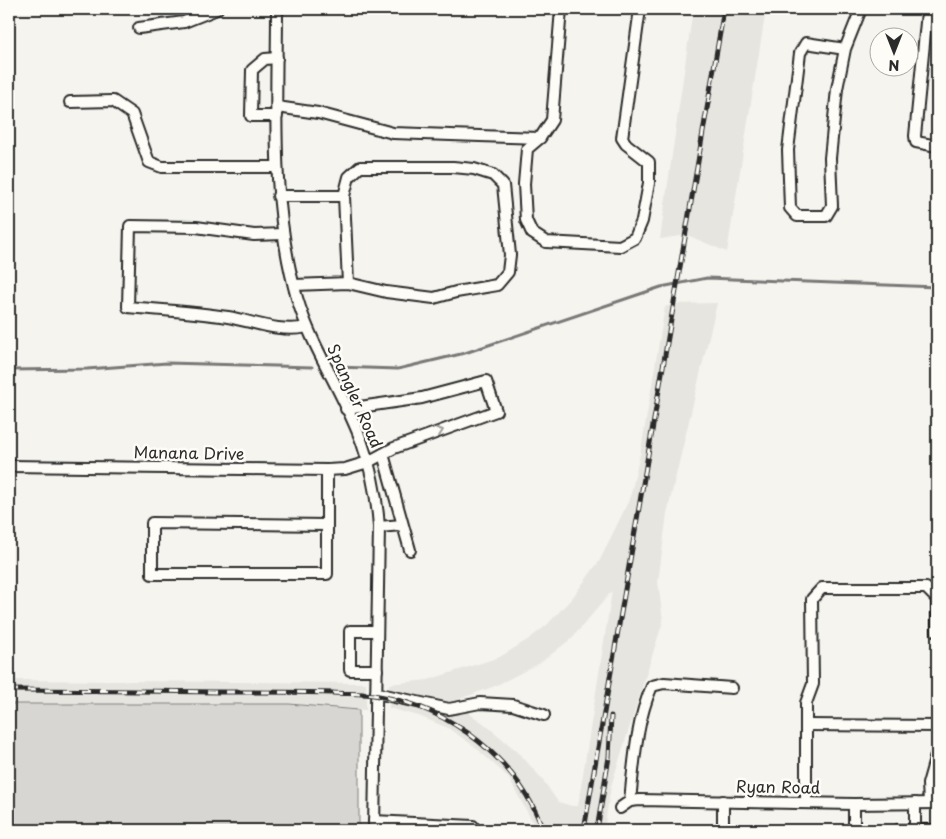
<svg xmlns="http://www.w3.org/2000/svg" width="946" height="839" viewBox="0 0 946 839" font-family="'Playpen Sans',sans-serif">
<rect width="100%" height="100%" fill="#f5f4ef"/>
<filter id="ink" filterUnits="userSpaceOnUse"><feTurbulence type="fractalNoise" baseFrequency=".02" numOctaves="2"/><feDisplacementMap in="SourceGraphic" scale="10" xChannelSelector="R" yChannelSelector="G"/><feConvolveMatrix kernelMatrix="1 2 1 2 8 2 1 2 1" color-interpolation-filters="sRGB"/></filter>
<g filter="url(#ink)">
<g fill="#e6e5e0" fill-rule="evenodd">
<path d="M693 9H766L727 252 687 235 660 239Z"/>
<path d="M717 303 667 513 658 582 663 621 611 786 604 830H537L508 777 474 746 448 728 419 716 389 708V684L428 680 500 657 529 639 547 625 573 597 600 560 630 498 641 450 665 307 675 304ZM612 591 578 806H572L558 802 542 779 518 752 482 722 451 702 495 686 540 663 572 638Z"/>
<path d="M9 680 366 683V710L289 704H9Z"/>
</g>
<path fill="#d7d6d2" stroke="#81807e" d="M9 704H289L359 710V830H9Z"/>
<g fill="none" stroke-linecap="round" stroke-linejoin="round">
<g stroke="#797877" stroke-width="3">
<path d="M335 367 398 369 465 353 661 287 707 278 937 287"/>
<path d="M9 370 87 369 167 363 312 367"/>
</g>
<defs>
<g id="minor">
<path d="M277 9C277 105 270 204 297 298 312 349 344 393 362 443 372 471 377 498 379 527L374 830"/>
<path d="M561 9 552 120 540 138 527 149 524 184 526 220 532 233 546 242 620 246 635 238 642 221 649 183V162L626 144 622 138 640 9"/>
<path d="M937 15 927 12 915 136 916 142 937 146"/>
<path d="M139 28 184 22 217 9"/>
<path d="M845 49 806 43 800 53 788 150 790 208 797 216H826L832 206 830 158 837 89 845 49 861 9"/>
<path d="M277 58 265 59 252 70 251 116H277"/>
<path d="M70 102 113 101 132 114 149 162 162 167H277"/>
<path d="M277 107 318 113 393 133 540 138"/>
<path d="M278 196H344"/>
<path d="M283 234 254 235 196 227 130 226 128 307C161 310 195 312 228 317 255 322 279 333 307 327"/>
<path d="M294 285 348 283 386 292 434 298 456 292 497 285 508 272 510 255 503 185 493 175 474 169 453 167H360L349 177 344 196 348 283"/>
<path d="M383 454 410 550"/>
<path d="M9 466 327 470 345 469 368 462 394 448 496 411 486 381 422 398 346 409"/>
<path d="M326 525 152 523V574H327V470"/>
<path d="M379 527 402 525"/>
<path d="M377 670H350V631H377"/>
<path d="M376 693 449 709 480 703 513 705 544 715"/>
<path d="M806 725 937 726"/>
<path d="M630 801C634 763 636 722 652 686L664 683 732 688"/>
<path d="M806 803V703L813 684 812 599 822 588H926L937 599V632"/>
<path d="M915 803V830"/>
<path d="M929 803 928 784 937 752"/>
<path d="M854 804V830"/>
<path d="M620 808 630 801 640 800 854 804 937 803"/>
<path d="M374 821 473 826V830"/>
<path d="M723 830V801"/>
<path d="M898 830H937"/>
</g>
</defs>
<use href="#minor" stroke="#2b2b2b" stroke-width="14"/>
<use href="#minor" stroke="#fdfcf7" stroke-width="10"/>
<defs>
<g id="rail">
<path d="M9 690C79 690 150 691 220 692 258 692 296 692 333 693 348 694 364 693 379 696 451 708 518 760 543 830"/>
<path d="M584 830 724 9"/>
<path d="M597 830 609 757 611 716"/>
</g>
</defs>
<use href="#rail" stroke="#2b2b2b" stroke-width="5"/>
<use href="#rail" stroke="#fdfcf7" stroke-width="3" stroke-dasharray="9" stroke-linecap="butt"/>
</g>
<defs><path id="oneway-chevron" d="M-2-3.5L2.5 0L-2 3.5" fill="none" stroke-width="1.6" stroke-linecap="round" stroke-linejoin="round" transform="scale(1.25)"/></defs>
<use stroke="#9e9e9b" href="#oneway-chevron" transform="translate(440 431) rotate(-20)"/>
</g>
<g text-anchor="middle" stroke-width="5" stroke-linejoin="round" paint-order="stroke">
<g font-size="16" fill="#2b2b2b" stroke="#fdfcf7">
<text transform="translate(355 396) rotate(66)" y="6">Spangler Road</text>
<text transform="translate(189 453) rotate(1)" y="6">Manana Drive</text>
<text transform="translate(778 787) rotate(1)" y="6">Ryan Road</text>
</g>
</g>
<rect width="946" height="839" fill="none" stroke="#fdfcf7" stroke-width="30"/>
<rect x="15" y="15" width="916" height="809" fill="none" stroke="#2b2b2b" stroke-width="2" filter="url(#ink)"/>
<g transform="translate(894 52) rotate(180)"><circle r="24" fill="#fdfcf7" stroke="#a9a8a5"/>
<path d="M0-4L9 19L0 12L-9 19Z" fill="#2b2b2b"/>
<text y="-8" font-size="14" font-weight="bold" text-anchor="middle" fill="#2b2b2b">N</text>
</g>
</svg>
